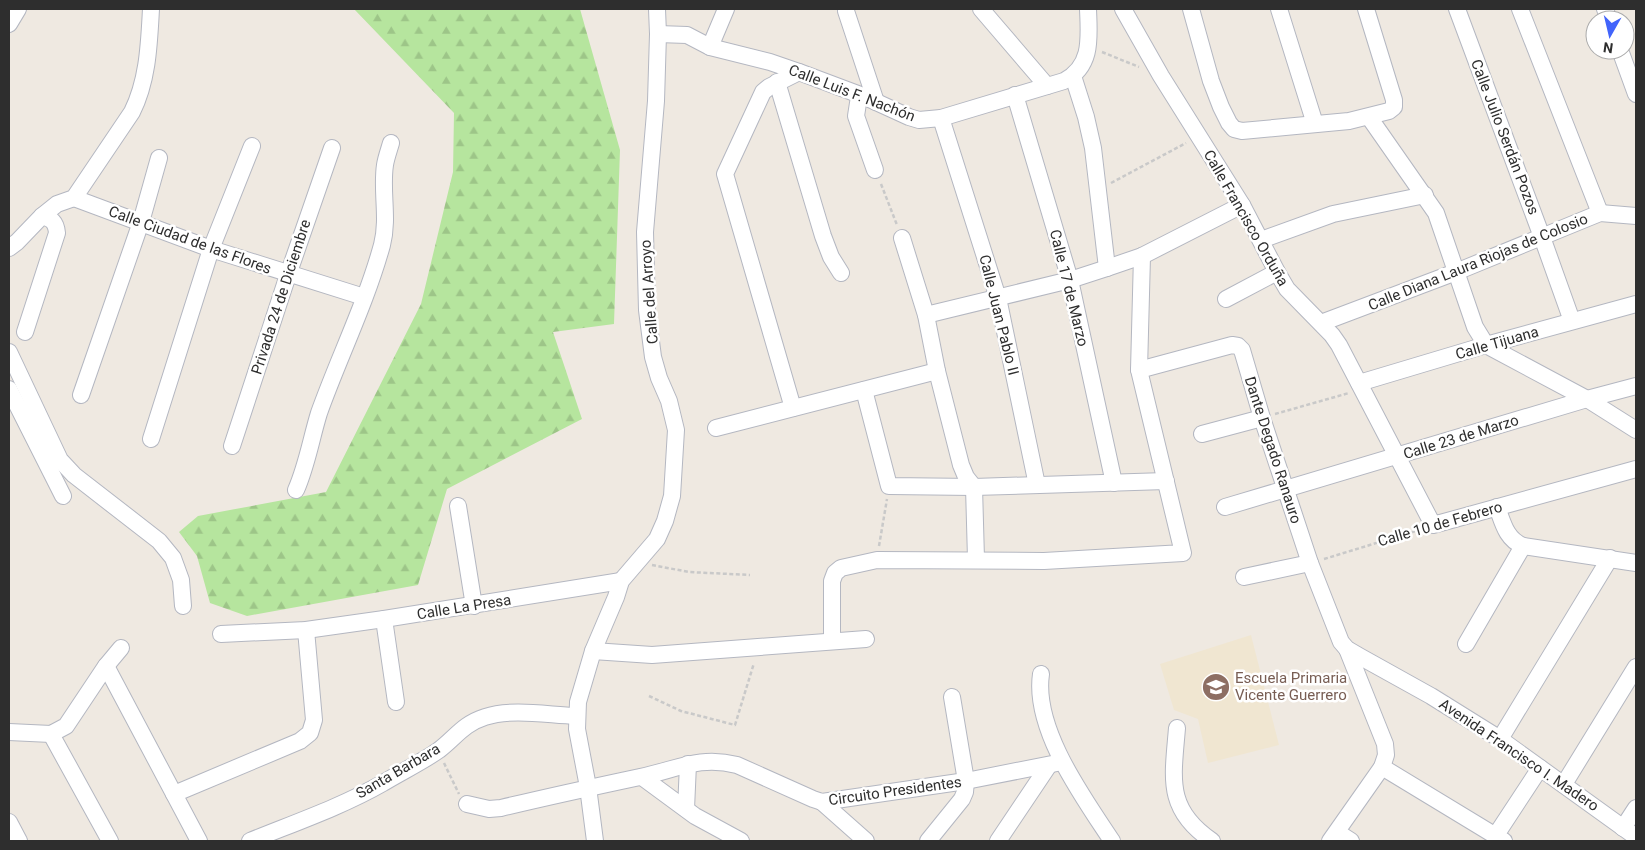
<svg xmlns="http://www.w3.org/2000/svg" width="1645" height="850" viewBox="0 0 1645 850" font-family="Roboto,sans-serif">
<defs>
<pattern id="forest-firs" width="22" height="20" patternUnits="userSpaceOnUse" patternTransform="scale(1.25)"><rect width="22" height="20" fill="#b6e59e"/><path d="M5 1l3.5 6h-7zM16 11l3.5 6h-7z" fill="#9dc588"/></pattern>
</defs>
<rect width="100%" height="100%" fill="#efe9e1"/>
<path fill="#f0e6d1" d="M1251 635 1279 745 1208 763 1198 719 1174 710 1160 664Z"/>
<path fill="url(#forest-firs)" d="M354 9H580L620 150 614 324 553 332 582 419 447 489 418 585 247 616 210 603 197 556 179 532 198 516 326 492 421 304 453 172 454 113Z"/>
<g fill="none" stroke-linecap="round" stroke-linejoin="round">
<defs>
<g id="minor">
<path d="M981 9 1047 86"/>
<path d="M1123 9 1161 76 1242 205 1277 272 1287 289 1332 335 1339 345 1433 525 1636 469"/>
<path d="M1191 9 1211 81 1221 107 1229 123 1234 129 1242 131 1349 121 1389 111 1394 107V100L1366 9"/>
<path d="M1279 9 1315 124"/>
<path d="M1457 9 1542 237 1572 321"/>
<path d="M1520 9 1600 213"/>
<path d="M1605 9 1609 20"/>
<path d="M846 11 876 102"/>
<path d="M9 24 18 9"/>
<path d="M658 34 687 35 710 47 770 62 799 72 863 96 909 117 919 120 941 118 1064 81C1093 66 1089 37 1088 9"/>
<path d="M710 47 726 9"/>
<path d="M1620 50 1636 94"/>
<path d="M1073 76 1086 117 1093 148 1107 268"/>
<path d="M777 82 823 236 831 257 841 273"/>
<path d="M1015 95 1070 280 1114 483"/>
<path d="M863 96 858 103 856 116 875 170"/>
<path d="M1369 117 1436 213 1475 327 1486 345 1587 399 1636 430"/>
<path d="M941 118 998 298 1037 485"/>
<path d="M74 198 211 249 364 297"/>
<path d="M902 238 926 315 937 371 961 465 966 477 974 487 976 559"/>
<path d="M1261 240 1333 214 1425 195"/>
<path d="M9 248 17 242 42 216 57 204 74 198 132 112C148 80 149 44 151 9"/>
<path d="M1226 299 1277 272"/>
<path d="M926 315 1070 280 1107 268 1142 256 1242 205"/>
<path d="M1321 323 1456 272 1600 213 1636 216"/>
<path d="M25 332 57 233C56 222 52 219 42 216"/>
<path d="M9 352 60 460 74 475 159 541 173 558 181 580 183 606"/>
<path d="M1139 370 1232 345 1238 346 1242 350 1262 418 1310 563 1341 642 1347 649 1359 656 1431 696 1500 739 1636 837"/>
<path d="M1359 383 1486 345 1636 304"/>
<path d="M9 389 63 496"/>
<path d="M864 390 889 486 974 487 1166 481"/>
<path d="M81 395 141 222 159 158"/>
<path d="M793 408 725 174 763 92 769 87 799 72"/>
<path d="M716 428 937 371"/>
<path d="M1202 434 1262 418"/>
<path d="M151 439 211 249 252 146"/>
<path d="M232 446 288 275 332 148"/>
<path d="M296 490C307 465 311 439 319 413 339 357 366 303 382 245 389 218 381 191 385 165 386 158 389 150 391 143"/>
<path d="M458 506 474 606"/>
<path d="M1225 507 1587 399 1636 386"/>
<path d="M1497 507C1503 523 1506 539 1523 546L1636 563"/>
<path d="M1244 577 1310 563"/>
<path d="M384 619 396 702"/>
<path d="M221 634 306 630 384 619 621 581"/>
<path d="M832 641V581L835 573 841 568 877 560 1044 561 1183 553 1139 370 1142 256"/>
<path d="M1466 644 1523 546"/>
<path d="M593 651 652 655 866 639"/>
<path d="M106 666 199 841"/>
<path d="M1041 674C1033 729 1083 797 1112 841"/>
<path d="M1177 728C1173 778 1165 809 1212 841"/>
<path d="M9 732 51 734 66 726 106 666 121 648"/>
<path d="M51 734 110 841"/>
<path d="M1500 739 1610 558"/>
<path d="M1382 767 1504 841"/>
<path d="M642 777 695 816 741 841"/>
<path d="M1564 784 1636 667"/>
<path d="M174 794 300 741 310 733 314 720 306 630"/>
<path d="M822 802 866 841"/>
<path d="M467 804 489 809 501 808C547 797 593 787 640 777 676 770 699 755 737 765L813 799 822 802 966 781 1062 762"/>
<path d="M686 809 688 764"/>
<path d="M9 822 19 841"/>
<path d="M1623 828 1636 808"/>
<path d="M1337 832 1351 841"/>
<path d="M1496 835 1540 768"/>
<path d="M250 841C294 823 341 807 383 783 401 772 422 762 439 750 456 737 463 724 485 717 513 708 547 715 576 716"/>
<path d="M595 841 588 787 577 729 578 702 593 651 616 597 621 581 657 539 665 521 672 496 676 430 669 401 659 378 653 357 647 310 645 232 656 101 658 34 657 9"/>
<path d="M928 841 962 799 965 792 966 781 952 697"/>
<path d="M998 841 1049 765"/>
<path d="M1330 841 1382 767 1386 755 1385 744 1347 649"/>
</g>
</defs>
<use href="#minor" stroke="#b4b7c1" stroke-width="18"/>
<g stroke="#c9c9c9" stroke-width="2.5" stroke-dasharray="4 2.5" stroke-linecap="butt">
<path d="M1102 52 1139 67"/>
<path d="M1111 183 1186 143"/>
<path d="M881 184 897 225"/>
<path d="M1275 414 1349 393"/>
<path d="M879 546 887 499"/>
<path d="M1324 559 1419 530"/>
<path d="M652 565 689 572 750 575"/>
<path d="M649 696 681 711 735 725 754 663"/>
<path d="M444 763 459 794"/>
</g>
<use href="#minor" stroke="#fff" stroke-width="16"/>
</g>
<defs>
<symbol id="school-disc" viewBox="-11 -11 22 22"><circle r="9.5" fill="#8d6e63" stroke="#fff"/><path d="M0-5L7-2L0 1L-7-2ZM-4 1L0 2.5L4 1V4Q0 6-4 4Z" fill="#fff"/></symbol>
</defs>
<g fill-rule="evenodd">
<use href="#school-disc" x="1200" y="671" width="32" height="32"/>
</g>
<g text-anchor="middle" stroke-width="5" stroke-linejoin="round" paint-order="stroke">
<g font-size="15" fill="#2e2e2e" stroke="#fff">
<text transform="translate(852 93) rotate(21)" y="5">Calle Luis F. Nachón</text>
<text transform="translate(1505 137) rotate(69)" y="5">Calle Julio Serdán Pozos</text>
<text transform="translate(1246 218) rotate(60)" y="5">Calle Francisco Orduña</text>
<text transform="translate(190 240) rotate(20)" y="5">Calle Ciudad de las Flores</text>
<text transform="translate(1478 262) rotate(-22)" y="5">Calle Diana Laura Riojas de Colosio</text>
<text transform="translate(1069 288) rotate(76)" y="5">Calle 17 de Marzo</text>
<text transform="translate(649 292) rotate(-94)" y="5">Calle del Arroyo</text>
<text transform="translate(281 297) rotate(-72)" y="5">Privada 24 de Diciembre</text>
<text transform="translate(999 315) rotate(76)" y="5">Calle Juan Pablo II</text>
<text transform="translate(1497 343) rotate(-16)" y="5">Calle Tijuana</text>
<text transform="translate(1461 437) rotate(-17)" y="5">Calle 23 de Marzo</text>
<text transform="translate(1273 450) rotate(72)" y="5">Dante Degado Ranauro</text>
<text transform="translate(1440 524) rotate(-16)" y="5">Calle 10 de Febrero</text>
<text transform="translate(464 607) rotate(-9)" y="5">Calle La Presa</text>
<text transform="translate(1519 755) rotate(34)" y="5">Avenida Francisco I. Madero</text>
<text transform="translate(398 771) rotate(-30)" y="5">Santa Barbara</text>
<text transform="translate(895 791) rotate(-8)" y="5">Circuito Presidentes</text>
</g>
<g font-size="15" fill="#785e54" stroke="#fff" text-anchor="start">
<text x="1235" y="683">Escuela Primaria<tspan x="1235" dy="17">Vicente Guerrero</tspan></text>
</g>
</g>
<rect width="1645" height="850" fill="none" stroke="#2e2e2e" stroke-width="20"/>
<g transform="translate(1610 35) rotate(188)"><circle r="24" fill="#ffffff" stroke="#ababab"/>
<path d="M0-4L9 19L0 12L-9 19Z" fill="#4264fb"/>
<text y="-8" font-size="14" font-weight="bold" text-anchor="middle" fill="#2e2e2e">N</text>
</g>
</svg>
